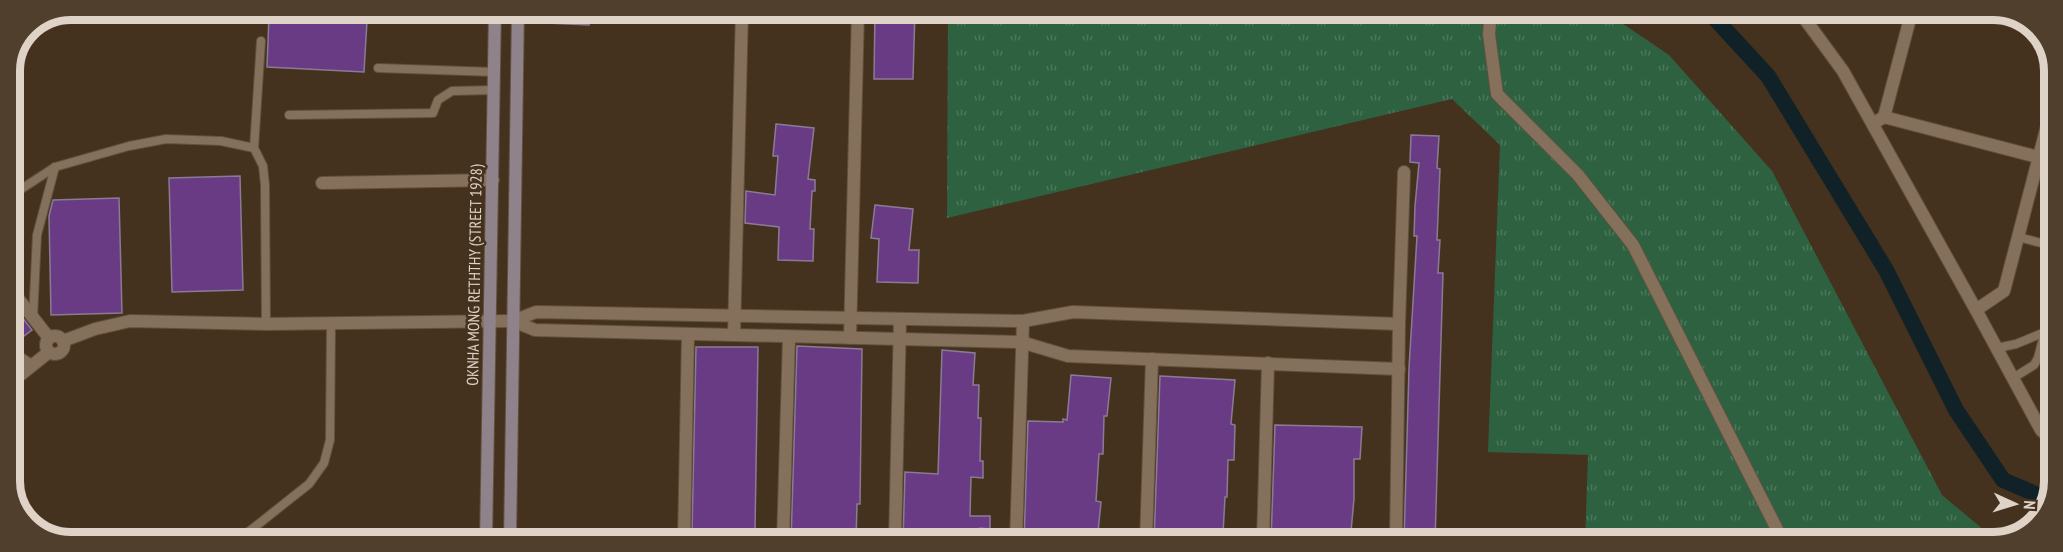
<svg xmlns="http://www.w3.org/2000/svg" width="2063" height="552" viewBox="0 0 2063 552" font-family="'PT Sans Narrow',sans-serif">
<defs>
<pattern id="grass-tufts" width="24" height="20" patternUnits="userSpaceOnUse" patternTransform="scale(1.5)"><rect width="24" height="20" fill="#2d6140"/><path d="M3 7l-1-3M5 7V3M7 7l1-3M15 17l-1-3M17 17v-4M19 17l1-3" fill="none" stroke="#4b775a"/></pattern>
</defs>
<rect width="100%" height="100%" fill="#44321e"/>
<path fill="url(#grass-tufts)" d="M948 10 1604 11 1669 55 1772 171 1942 495 1997 541 1993 543H1585L1588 455 1488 452 1500 145 1452 99 947 218Z"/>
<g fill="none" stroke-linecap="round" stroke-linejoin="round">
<path stroke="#102127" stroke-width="16" d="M1708 11 1768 76 1886 270 1956 410 2003 480 2050 500"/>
</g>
<g fill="#6a3b85" stroke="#8a7b94" stroke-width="1.5">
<path d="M526 9 590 10 589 25 526 22Z"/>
<path d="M875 10H915L913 79H874Z"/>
<path d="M269 16 367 21 364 72 267 67Z"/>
<path d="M776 124 814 128 808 179 815 180V191H812L810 229H814L813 261 778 260 779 227 745 223 746 191 775 195 778 156H773Z"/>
<path d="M1411 135 1439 136 1437 168 1440 169 1437 240H1440L1438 273H1443L1435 542H1404L1409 368 1417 236H1414L1415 206 1419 163 1410 162Z"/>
<path d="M240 176 243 290 172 292 169 178Z"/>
<path d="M119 198 122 313 51 315 49 216 53 200Z"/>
<path d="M875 205 913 209 909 250H919L918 283 877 282 879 239 871 238Z"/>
<path d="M9 300 32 330 9 347Z"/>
<path d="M797 346 862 349 860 504H857L856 542H791Z"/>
<path d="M696 347H758L755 531 721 530V533H692Z"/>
<path d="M942 350 975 353 973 385H979L978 418H981L980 461H983V478L971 477 970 516H990V529L980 528 979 542H903L905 472 938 474Z"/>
<path d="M1071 375 1111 378 1107 416H1104L1103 454H1099L1096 501 1101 502 1097 542H1024L1028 421 1063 422V419L1067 420Z"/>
<path d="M1160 376 1235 380 1231 424 1235 425 1234 460H1228L1227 497H1225L1223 534H1215V542H1154Z"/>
<path d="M1275 425 1362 427 1360 459H1354V499L1350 542H1271Z"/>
</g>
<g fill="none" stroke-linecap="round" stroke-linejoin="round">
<defs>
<g id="lane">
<path d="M378 68 494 72"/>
<path d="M289 115 433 113 438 100 452 91 494 90"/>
<path d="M254 148 261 41"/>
<path d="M9 197 55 167 129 146 166 139 221 141 254 148 263 166 265 185 266 324"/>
<path d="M2018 237 2053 246"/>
<path d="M33 318 37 235 55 167"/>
<path d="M1997 348 2016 344 2045 332"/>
<path d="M9 357C19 353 26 360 34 366"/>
<path d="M2013 378 2034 365 2038 358 2053 300"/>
<path d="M237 541 309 484 324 463 330 440 331 323"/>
</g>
<g id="street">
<path d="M1491 10 1489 34 1497 94 1578 175 1633 245 1784 543"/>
<path d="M1799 11 1843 71 1976 310 2041 430 2052 440"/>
<path d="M1884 117 2053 161"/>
<path d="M1879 120 1884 117 1912 11"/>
<path d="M322 183 493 180"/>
<path d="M9 287 49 338"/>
<path d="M1976 310 2004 291 2054 99"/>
<path d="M513 321 535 330 1021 342 1068 356 1399 369"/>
<path d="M734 335 742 10"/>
<circle cx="55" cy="345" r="9"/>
<path d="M850 338 858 10"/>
<path d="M63 341 95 329 130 321 266 324 513 321 536 312 1023 321 1073 312 1399 324"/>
<path d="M9 384 49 352"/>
<path d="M684 542 688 334"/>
<path d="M783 542 789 337"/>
<path d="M895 542 900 319"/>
<path d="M1016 542 1023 321"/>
<path d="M1146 542 1152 359"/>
<path d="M1263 542 1268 363"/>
<path d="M1396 542 1399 324 1404 172"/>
</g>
<g id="secondary">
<path d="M486 541 495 9"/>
<path d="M510 541 518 9"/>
</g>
</defs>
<use href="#lane" stroke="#60513f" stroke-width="10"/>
<use href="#street" stroke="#60513f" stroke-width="14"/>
<use href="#secondary" stroke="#60513f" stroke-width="14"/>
<use href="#lane" stroke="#85715b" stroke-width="8"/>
<use href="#street" stroke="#85715b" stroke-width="12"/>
<use href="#secondary" stroke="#8f828a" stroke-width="12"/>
</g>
<g text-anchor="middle" stroke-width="5" stroke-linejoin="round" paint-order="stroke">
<g font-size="16" fill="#dfd3c7" stroke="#44321e">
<text transform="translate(474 275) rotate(-89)" y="6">OKNHA MONG RETHTHY (STREET 1928)</text>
</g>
</g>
<path d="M0 0H2063V552H0ZM71 20H1993A51 51 0 0 1 2044 71V481A51 51 0 0 1 1993 532H71A51 51 0 0 1 20 481V71A51 51 0 0 1 71 20Z" fill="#503f2c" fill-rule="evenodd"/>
<path fill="none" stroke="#dfd3c7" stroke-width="8" d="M71 20H1993A51 51 0 0 1 2044 71V481A51 51 0 0 1 1993 532H71A51 51 0 0 1 20 481V71A51 51 0 0 1 71 20Z"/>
<g transform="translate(2015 504) rotate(94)" stroke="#44321e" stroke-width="4.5" paint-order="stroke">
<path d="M0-4.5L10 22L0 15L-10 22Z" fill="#dfd3c7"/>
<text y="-9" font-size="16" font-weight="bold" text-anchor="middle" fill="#dfd3c7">N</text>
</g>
</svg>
